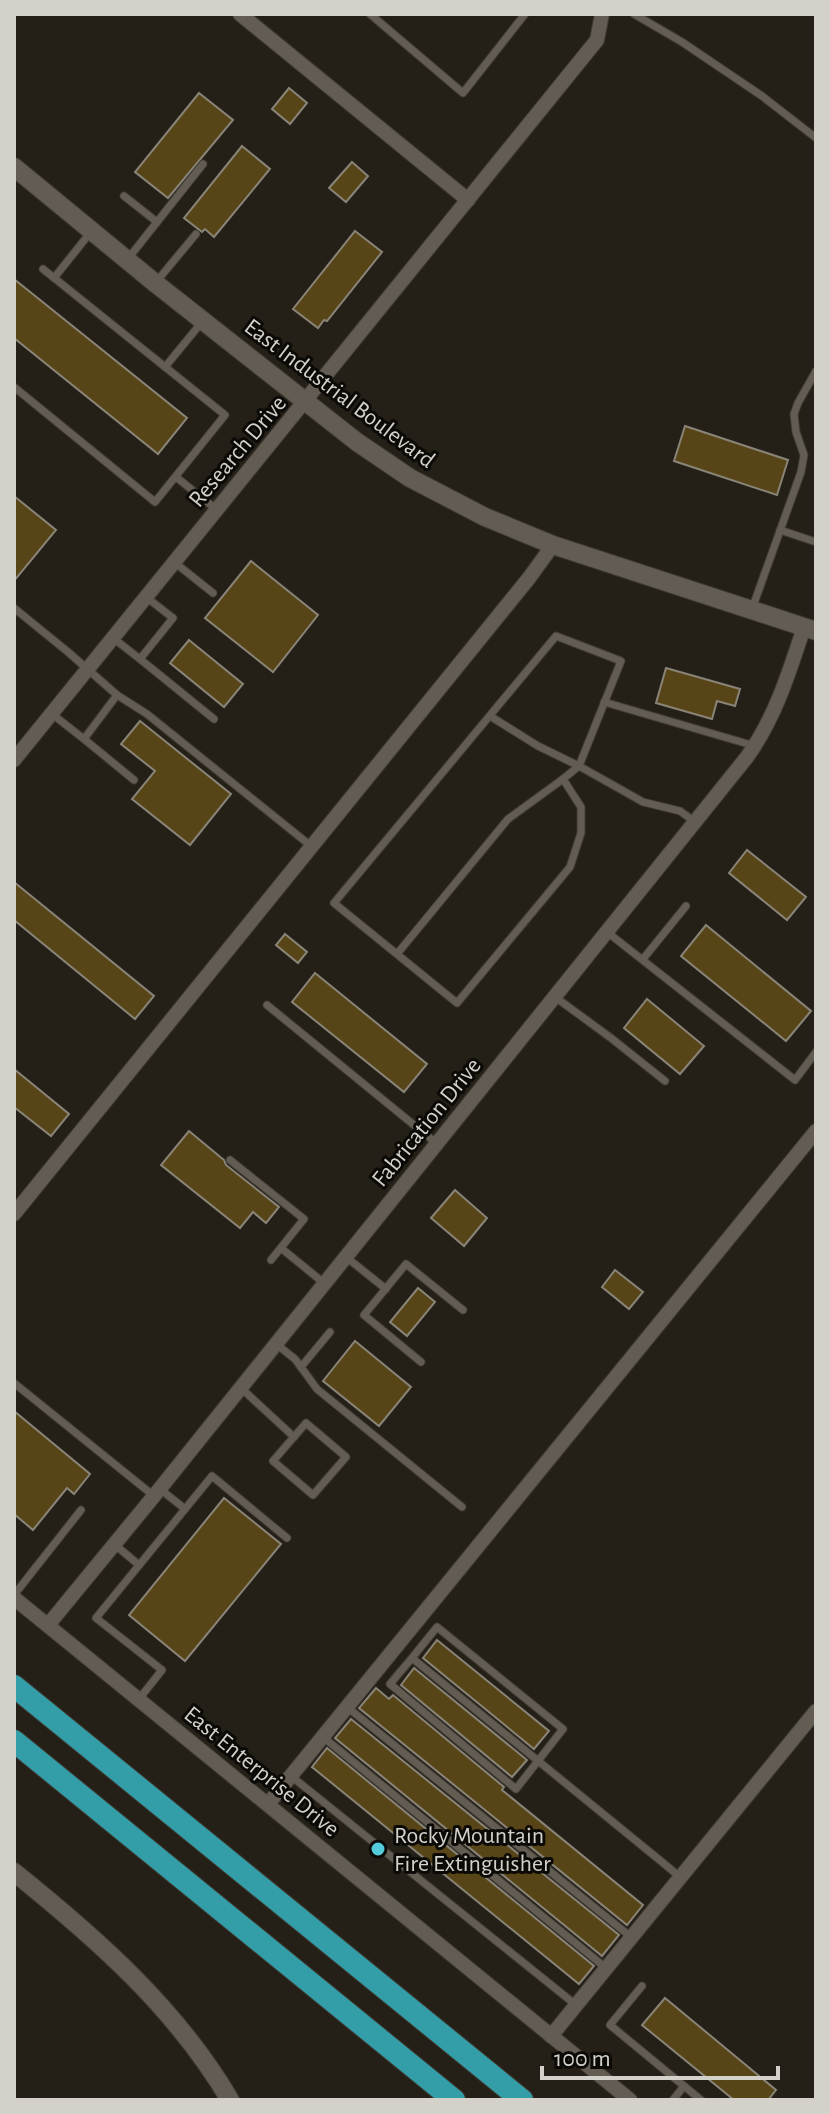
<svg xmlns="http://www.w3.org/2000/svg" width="830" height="2114" viewBox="0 0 830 2114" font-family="'Alegreya Sans',sans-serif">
<rect width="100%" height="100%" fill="#252017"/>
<g fill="#584517" stroke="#898478" stroke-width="2">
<path d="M289 88 307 103 290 124 272 109Z"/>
<path d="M199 93 233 120 168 198 135 172Z"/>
<path d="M242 146 270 169 214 237 205 229 202 232 184 218Z"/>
<path d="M352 162 368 176 346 202 329 188Z"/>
<path d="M355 231 382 252 327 321 324 320 318 328 293 309Z"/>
<path d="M14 279 187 418 158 454 14 338Z"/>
<path d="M685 426 788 460 777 495 674 461Z"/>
<path d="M14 496 56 530 14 581Z"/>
<path d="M251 561 318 615 273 672 205 618Z"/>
<path d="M189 640 243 684 224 707 170 663Z"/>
<path d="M666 668 740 689 735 706 717 701 712 719 656 703Z"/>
<path d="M140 721 231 794 190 845 132 799 155 771 121 744Z"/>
<path d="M747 850 806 897 787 920 729 873Z"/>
<path d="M14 882 154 996 135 1019 14 920Z"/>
<path d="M706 925 811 1011 786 1041 681 956Z"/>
<path d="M285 934 307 952 298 963 276 945Z"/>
<path d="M315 973 427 1064 404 1092 292 1002Z"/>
<path d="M647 999 704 1046 680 1074 624 1028Z"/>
<path d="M14 1069 69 1114 51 1136 14 1107Z"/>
<path d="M189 1131 224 1160 226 1165 279 1207 266 1223 253 1212 240 1228 161 1165Z"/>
<path d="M455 1190 487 1218 464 1246 431 1218Z"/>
<path d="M615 1270 643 1292 629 1309 602 1287Z"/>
<path d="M418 1288 435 1302 407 1336 390 1322Z"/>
<path d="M355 1341 411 1387 379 1426 323 1381Z"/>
<path d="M14 1411 90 1474 74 1494 67 1488 33 1530 14 1514Z"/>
<path d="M224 1498 281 1544 185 1661 129 1615Z"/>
<path d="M437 1640 549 1731 534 1749 423 1658Z"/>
<path d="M414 1668 527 1760 512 1777 401 1685Z"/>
<path d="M376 1688 389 1699 393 1695 504 1787 502 1790 643 1905 627 1925 359 1708Z"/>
<path d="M351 1719 619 1935 602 1956 335 1738Z"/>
<path d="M327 1748 594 1966 579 1984 312 1767Z"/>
<path d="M665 1998 776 2090 768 2100H734L642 2025Z"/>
</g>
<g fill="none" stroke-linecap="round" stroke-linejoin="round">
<defs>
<g id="service">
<path d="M370 14 463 93 525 14"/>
<path d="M634 14 682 42 762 96 816 138"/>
<path d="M124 196 157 222"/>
<path d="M127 260 203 164"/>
<path d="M54 278 90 233"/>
<path d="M157 281 196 234"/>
<path d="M165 367 202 322"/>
<path d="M14 387 155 502 225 415 43 269"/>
<path d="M176 477 217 510"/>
<path d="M780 530 816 542"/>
<path d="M174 562 213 593"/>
<path d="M14 608 68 652 117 695 84 739 52 714"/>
<path d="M752 609 801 472 804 455 796 432 794 414 798 403 816 371"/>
<path d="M113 638 140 659 173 618 146 597"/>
<path d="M140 659 214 719"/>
<path d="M117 695 147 714 311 846"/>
<path d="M604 702 755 746"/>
<path d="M490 716 538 746 579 766 563 779"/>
<path d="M84 739 134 780"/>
<path d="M607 932 795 1080 816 1052"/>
<path d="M397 954 508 819 563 779 581 807V833L570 867 457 1003 334 903 556 636 621 661 579 766 643 802 680 811 695 822"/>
<path d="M643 959 686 906"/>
<path d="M555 997 611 1038 665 1081"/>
<path d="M267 1005 436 1143"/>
<path d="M230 1160 304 1219 271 1260"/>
<path d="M281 1248 325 1284"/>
<path d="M346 1257 386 1289"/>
<path d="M276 1344 295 1359 317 1389 462 1507"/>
<path d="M421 1362 364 1315 406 1264 463 1310"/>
<path d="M301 1367 330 1332"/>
<path d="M14 1383 154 1496"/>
<path d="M241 1388 294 1437"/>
<path d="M306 1423 346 1457 313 1495 273 1461Z"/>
<path d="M160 1489 185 1509"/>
<path d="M114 1544 139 1565"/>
<path d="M14 1595 81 1510"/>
<path d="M412 1658 390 1684 516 1789 563 1729 437 1627 412 1658 662 1862 680 1877"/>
<path d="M139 1699 162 1670 96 1618 212 1476 287 1538"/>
<path d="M347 1707 631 1937"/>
<path d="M323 1737 606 1968"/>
<path d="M291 1776 576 2005"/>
<path d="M642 1986 610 2025 701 2100"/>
<path d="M673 2100 684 2086"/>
</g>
<g id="minor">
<path d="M240 14 468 200"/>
<path d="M14 760 597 40 602 14"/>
<path d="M14 1214 529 578 553 545"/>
<path d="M14 1598 630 2100"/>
<path d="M48 1625 154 1496 747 757C775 718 789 673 804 627"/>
<path d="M268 1804 816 1131"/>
<path d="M551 2036 816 1711"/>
</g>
<g id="tertiary">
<path d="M14 167 155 283 357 442 410 478 485 517 553 545 816 631"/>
<path d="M14 1872C96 1938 176 2008 230 2100"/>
</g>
<g id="trunk">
<path d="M14 1686 522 2100"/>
<path d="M14 1741 454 2100"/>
</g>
</defs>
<use href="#service" stroke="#3e3a33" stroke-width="9"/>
<use href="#minor" stroke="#3e3a33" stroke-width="16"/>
<use href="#tertiary" stroke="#3e3a33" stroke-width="20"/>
<use href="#trunk" stroke="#3e3a33" stroke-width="24"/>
<use href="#service" stroke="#625c52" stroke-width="7"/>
<use href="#minor" stroke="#625c52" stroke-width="14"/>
<use href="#tertiary" stroke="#625c52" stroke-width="18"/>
<use href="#trunk" stroke="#339ea8" stroke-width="22"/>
</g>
<circle fill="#53cbda" stroke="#0c0a07" stroke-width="3" cx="378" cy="1849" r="8"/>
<g text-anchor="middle" stroke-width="6" stroke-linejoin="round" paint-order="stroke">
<g font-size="24" fill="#d4d1cb" stroke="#0c0a07">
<text transform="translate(340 393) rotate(37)" y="8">East Industrial Boulevard</text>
<text transform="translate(237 451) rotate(-50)" y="8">Research Drive</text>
<text transform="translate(426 1122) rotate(-51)" y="8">Fabrication Drive</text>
<text transform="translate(262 1771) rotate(39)" y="8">East Enterprise Drive</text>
</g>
<g font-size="24" fill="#d4d1cb" stroke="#0c0a07" text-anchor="start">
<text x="394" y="1843">Rocky Mountain<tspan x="394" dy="28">Fire Extinguisher</tspan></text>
</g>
</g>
<rect width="830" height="2114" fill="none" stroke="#d4d1cb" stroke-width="32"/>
<path d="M542 2066v12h236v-12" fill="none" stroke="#d4d1cb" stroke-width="4"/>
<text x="554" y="2066" font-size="24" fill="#d4d1cb" stroke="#0c0a07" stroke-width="6" paint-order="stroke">100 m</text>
</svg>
